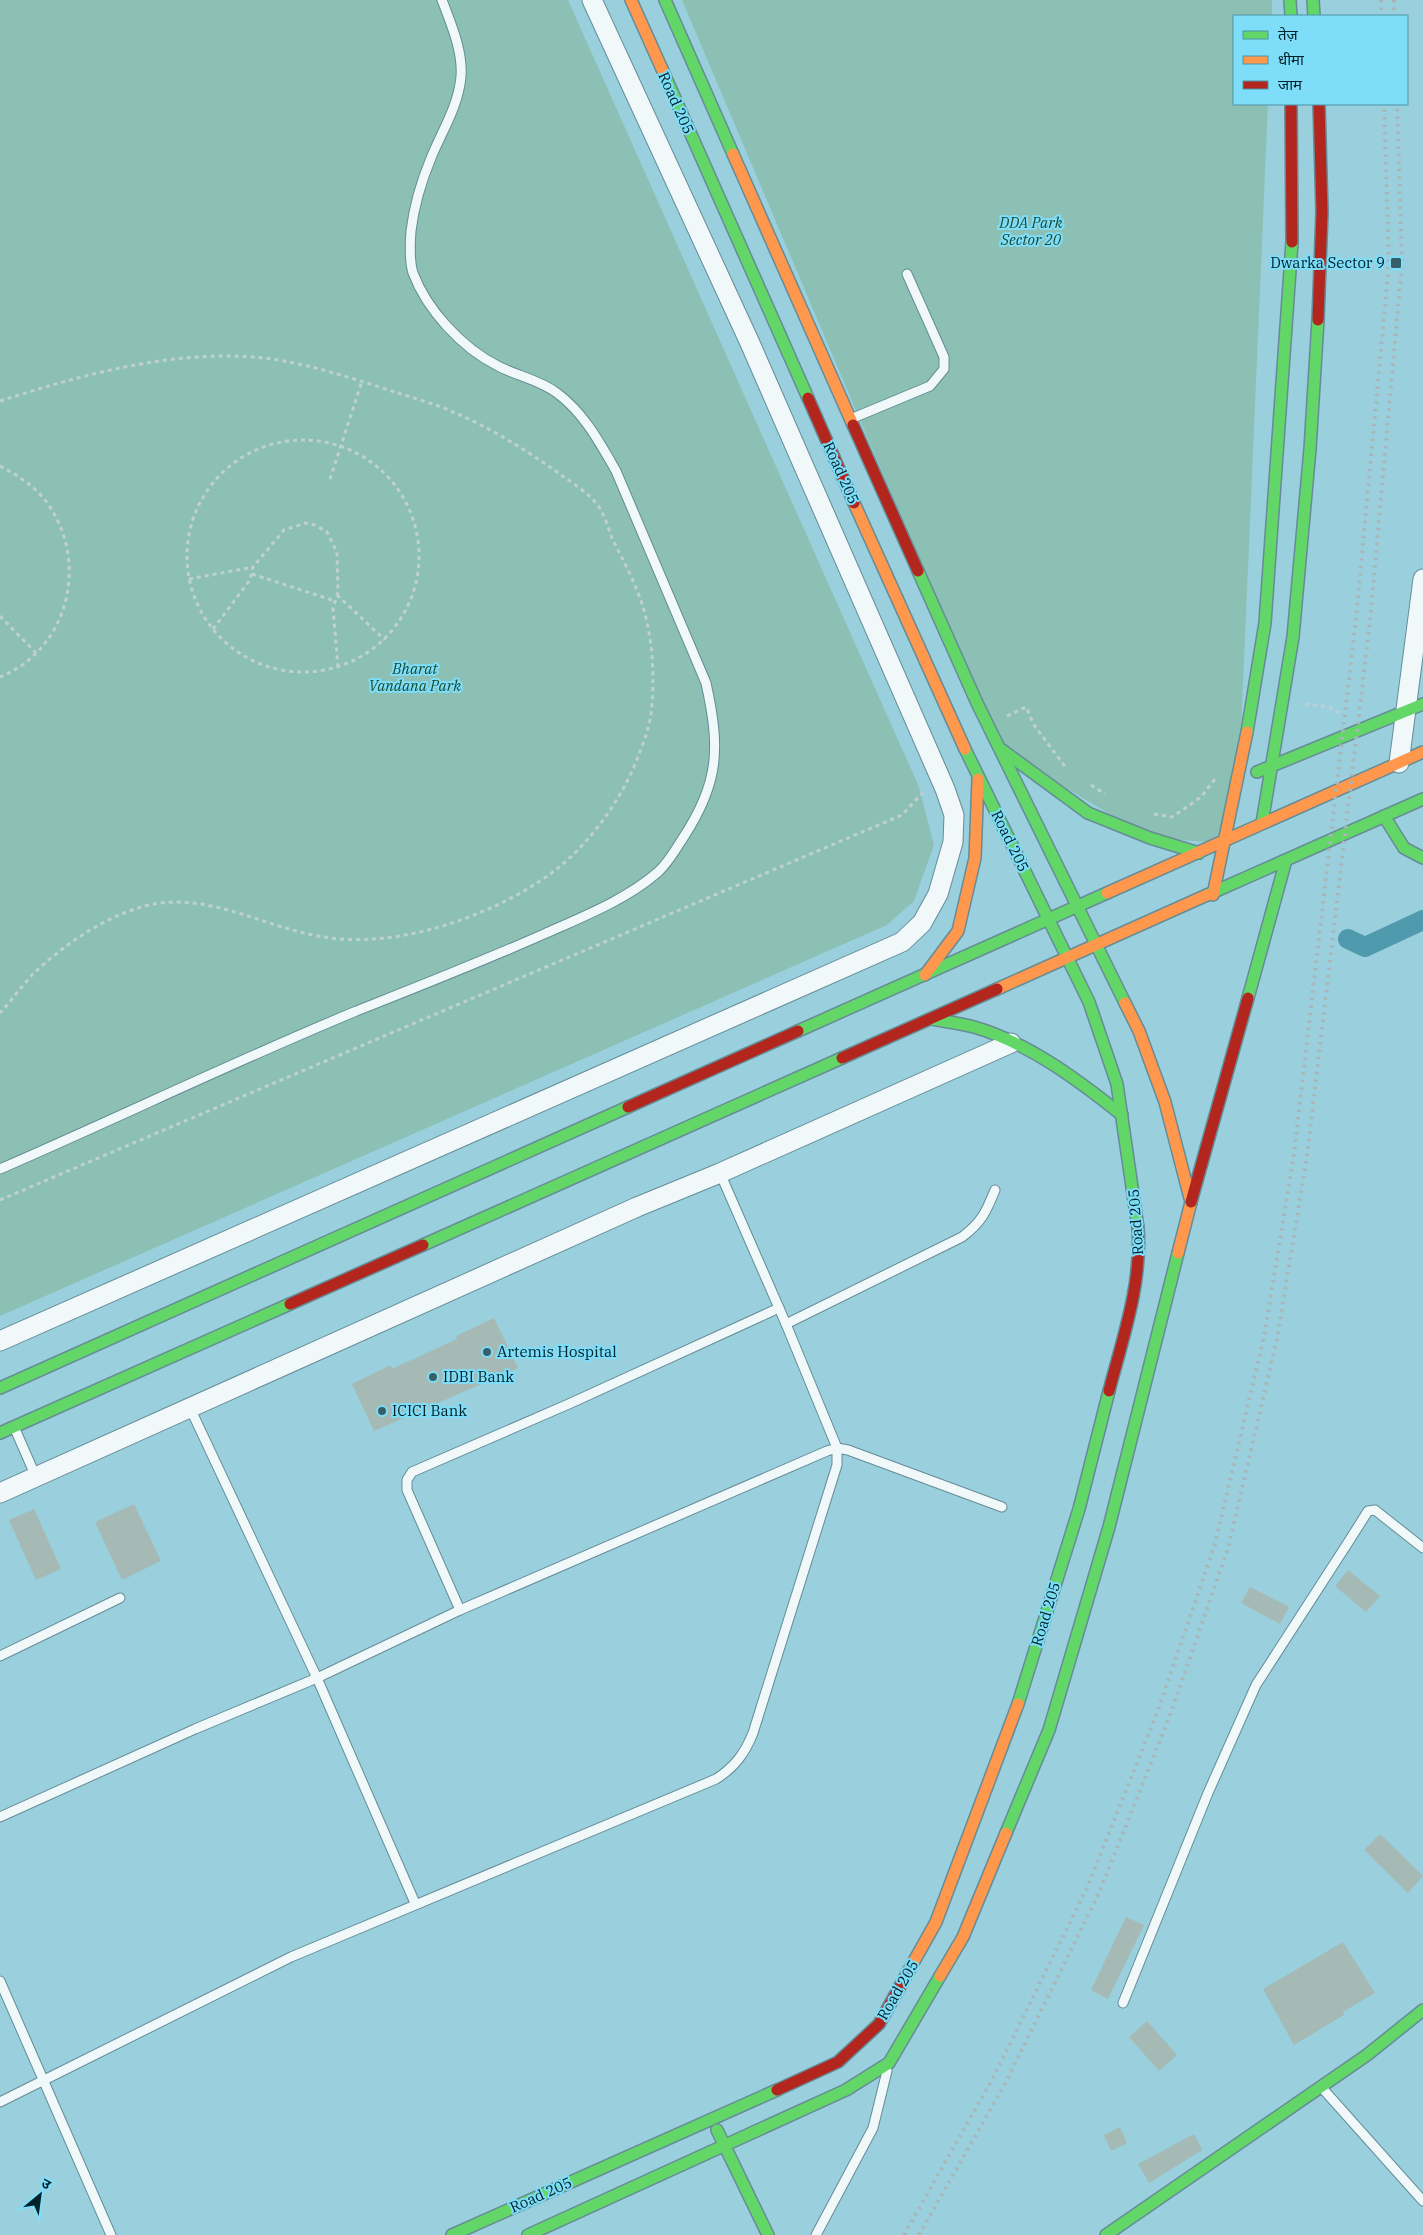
<svg xmlns="http://www.w3.org/2000/svg" width="1423" height="2235" viewBox="0 0 1423 2235" font-family="'IBM Plex Serif','Noto Sans Devanagari',serif">
<rect width="100%" height="100%" fill="#9acfdd"/>
<g fill="#8cc0b5">
<path d="M0 0H568L919 787 934 845 914 901 887 925 0 1316Z"/>
<path d="M682 0H1272V16H1234V104H1268L1239 777 1223 843 1150 838 999 748Z"/>
</g>
<g fill="none" stroke-linecap="round" stroke-linejoin="round">
<path stroke="#4f9aad" stroke-width="20" d="M1348 939 1365 947 1423 920"/>
</g>
<g fill="#a5bab4">
<path d="M494 1318 518 1368 374 1431 352 1384 391 1365 392 1369 457 1339 456 1336Z"/>
<path d="M134 1504 161 1561 122 1580 95 1522Z"/>
<path d="M34 1509 61 1569 36 1580 9 1520Z"/>
<path d="M1348 1570 1380 1596 1366 1612 1335 1586Z"/>
<path d="M1250 1587 1289 1607 1280 1624 1241 1603Z"/>
<path d="M1380 1834 1423 1876 1408 1893 1364 1850Z"/>
<path d="M1126 1917 1144 1925 1108 1999 1091 1990Z"/>
<path d="M1343 1942 1375 1993 1343 2012 1344 2015 1294 2045 1263 1989Z"/>
<path d="M1147 2021 1177 2055 1159 2071 1129 2037Z"/>
<path d="M1120 2127 1127 2143 1111 2151 1104 2135Z"/>
<path d="M1194 2134 1202 2150 1149 2183 1138 2164Z"/>
</g>
<g fill="none" stroke-linecap="round" stroke-linejoin="round">
<defs>
<g id="lane">
<path d="M853 418 930 386 944 369V357L907 274"/>
<path d="M0 1169C118 1118 235 1061 354 1012 417 987 481 962 544 934 582 917 626 900 658 872 668 863 676 849 683 838 720 782 720 747 706 683L616 471C600 443 584 413 557 393 540 380 517 376 498 366 462 348 427 310 413 273 409 260 410 244 411 231 414 206 421 182 431 158 442 131 458 107 461 77 463 51 451 24 442 0"/>
<path d="M786 1324 962 1237C982 1222 986 1212 995 1190"/>
<path d="M190 1408 317 1678 415 1903"/>
<path d="M15 1429 36 1477"/>
<path d="M460 1610 407 1490V1480L412 1472 571 1403 779 1308"/>
<path d="M0 1656 120 1598"/>
<path d="M0 1817 195 1729 317 1678 460 1610 827 1451 837 1448 848 1450 1002 1507"/>
<path d="M0 1981 111 2235"/>
<path d="M1123 2003 1208 1793 1256 1685 1349 1541 1368 1511 1375 1510 1423 1548"/>
<path d="M1323 2089 1423 2201"/>
<path d="M0 2102 291 1957 716 1779C735 1767 745 1753 753 1733L837 1465V1448L786 1324 720 1173"/>
<path d="M816 2235 873 2128 887 2071"/>
</g>
<g id="street">
<path d="M1399 763 1423 579"/>
<path d="M0 1341 902 942 922 923 938 894 953 842 954 815 945 789 749 341 592 0"/>
<path d="M0 1493 637 1207 720 1173 1011 1043"/>
</g>
<g id="fast">
<path d="M665 0 733 154"/>
<path d="M1290 0 1291 16"/>
<path d="M1313 0 1314 16"/>
<path d="M662 69 808 398"/>
<path d="M918 571 977 703 1125 1003"/>
<path d="M1247 732 1265 623 1292 242"/>
<path d="M965 749 1089 1002 1117 1084 1138 1228"/>
<path d="M1002 750 1088 813 1150 838 1199 853"/>
<path d="M1257 772 1423 704"/>
<path d="M1384 816 1404 848 1423 858"/>
<path d="M1262 823 1293 637 1310 449 1318 320"/>
<path d="M1207 895 1423 799"/>
<path d="M1248 998 1286 860"/>
<path d="M932 1019C946 1022 960 1023 974 1027 1029 1043 1078 1080 1122 1115"/>
<path d="M798 1031 1107 893"/>
<path d="M423 1245 842 1058"/>
<path d="M0 1388 628 1107"/>
<path d="M0 1433 290 1304"/>
<path d="M1018 1704 1079 1509 1109 1391"/>
<path d="M1006 1833 1049 1730 1109 1527 1178 1253"/>
<path d="M717 2130 768 2235"/>
<path d="M452 2235 777 2090"/>
<path d="M528 2235 846 2090 889 2063 940 1976"/>
<path d="M1106 2235 1367 2055 1423 2010"/>
</g>
<g id="slow">
<path d="M631 0 662 69"/>
<path d="M733 154 853 425"/>
<path d="M854 503 965 749"/>
<path d="M1107 893 1423 752"/>
<path d="M1213 895 1247 732"/>
<path d="M925 975 958 931 975 858 978 779"/>
<path d="M997 989 1207 895"/>
<path d="M1125 1003 1139 1031 1165 1102 1191 1202 1178 1253"/>
<path d="M908 1972 936 1922 1018 1704"/>
<path d="M940 1976 963 1937 1006 1833"/>
</g>
<g id="jam">
<path d="M1291 104 1292 242"/>
<path d="M1318 320 1322 212 1319 104"/>
<path d="M808 398 854 503"/>
<path d="M853 425 918 571"/>
<path d="M842 1058 997 989"/>
<path d="M628 1107 798 1031"/>
<path d="M1191 1202 1248 998"/>
<path d="M290 1304 423 1245"/>
<path d="M1109 1391C1123 1337 1142 1284 1138 1228"/>
<path d="M777 2090 838 2062 879 2024 908 1972"/>
</g>
</defs>
<use href="#lane" stroke="#658c97" stroke-width="11"/>
<use href="#street" stroke="#658c97" stroke-width="21"/>
<use href="#fast" stroke="#658c97" stroke-width="14"/>
<use href="#slow" stroke="#658c97" stroke-width="14"/>
<use href="#jam" stroke="#658c97" stroke-width="14"/>
<g stroke="#bfd0d4" stroke-width="3" stroke-dasharray="4 4" stroke-linecap="butt">
<path d="M0 401C82 375 166 351 253 357 299 360 354 379 398 393 416 399 436 404 453 412 491 428 528 451 561 475 574 484 590 494 599 507 605 516 608 528 612 538 625 564 641 593 647 622 653 649 654 679 652 705 650 729 642 747 633 769 617 805 589 843 558 868 510 906 435 935 374 939 358 940 339 940 324 937 264 928 207 890 145 906 104 917 63 945 32 975 21 987 11 1001 0 1013"/>
<circle cx="303" cy="556" r="116"/>
<path d="M0 466C19 476 38 488 50 507 89 566 67 650 0 677"/>
<path d="M330 479 362 381"/>
<path d="M252 574 335 601"/>
<path d="M189 579 253 567"/>
<path d="M337 595 385 640"/>
<path d="M0 616 36 653"/>
<path d="M213 629 250 580 253 567 284 530 306 523 315 525 327 532 337 552 338 592 333 608 338 667"/>
<path d="M1305 704 1329 707 1341 714"/>
<path d="M1007 716 1026 707 1034 725 1067 769"/>
<path d="M1091 785 1105 794"/>
<path d="M1154 814 1172 817 1201 797 1215 779"/>
<path d="M0 1200 902 815 925 790"/>
</g>
<use href="#lane" stroke="#f0f8fa" stroke-width="9"/>
<use href="#street" stroke="#f0f8fa" stroke-width="19"/>
<use href="#fast" stroke="#63d668" stroke-width="11"/>
<use href="#slow" stroke="#ff974d" stroke-width="11"/>
<use href="#jam" stroke="#b3261e" stroke-width="11"/>
<g stroke="#a8b6b9" stroke-width="4" stroke-dasharray="2.5 5" stroke-linecap="butt">
<path d="M1381 0V16"/>
<path d="M1394 0V16"/>
<path d="M904 2235 994 2076 1087 1888 1157 1713 1215 1544 1264 1337 1294 1154 1356 619 1389 263 1384 104"/>
<path d="M919 2235 1006 2082 1099 1893 1169 1718 1228 1548 1277 1339 1307 1156 1370 621 1402 263 1397 104"/>
</g>
</g>
<g fill="#375f68" stroke="#7edef9" stroke-width="2">
<rect x="1390" y="257" width="12" height="12" rx="2.5"/>
<circle cx="487" cy="1352" r="5"/>
<circle cx="433" cy="1377" r="5"/>
<circle cx="382" cy="1411" r="5"/>
</g>
<g text-anchor="middle" stroke-width="4" stroke-linejoin="round" paint-order="stroke">
<g font-size="15" fill="#022229" stroke="#7edef9">
<text transform="translate(676 103) rotate(66)" y="5">Road 205</text>
<text transform="translate(841 473) rotate(66)" y="5">Road 205</text>
<text transform="translate(1010 841) rotate(64)" y="5">Road 205</text>
<text transform="translate(1136 1222) rotate(-94)" y="5">Road 205</text>
<text transform="translate(1046 1614) rotate(-73)" y="5">Road 205</text>
<text transform="translate(898 1990) rotate(-60)" y="5">Road 205</text>
<text transform="translate(541 2195) rotate(-24)" y="5">Road 205</text>
</g>
<g font-size="15" font-style="italic" fill="#194a31" stroke="#7edef9">
<text x="1031" y="228">DDA Park<tspan x="1031" dy="17">Sector 20</tspan></text>
<text x="415" y="674">Bharat<tspan x="415" dy="17">Vandana Park</tspan></text>
</g>
<g font-size="15" fill="#022229" stroke="#7edef9" text-anchor="start">
<text x="1385" y="268" text-anchor="end">Dwarka Sector 9</text>
<text x="497" y="1357">Artemis Hospital</text>
<text x="443" y="1382">IDBI Bank</text>
<text x="392" y="1416">ICICI Bank</text>
</g>
</g>
<rect x="1233" y="15" width="175" height="90" fill="#7edef9" stroke="#4c93a6"/>
<rect x="1243" y="31" width="25" height="8" fill="#63d668" stroke="#4c93a6"/>
<text x="1278" y="40" font-size="15" fill="#022229">तेज़</text>
<rect x="1243" y="56" width="25" height="8" fill="#ff974d" stroke="#4c93a6"/>
<text x="1278" y="65" font-size="15" fill="#022229">धीमा</text>
<rect x="1243" y="81" width="25" height="8" fill="#b3261e" stroke="#4c93a6"/>
<text x="1278" y="90" font-size="15" fill="#022229">जाम</text>
<g transform="translate(40 2195) rotate(29)" stroke="#7edef9" stroke-width="4" paint-order="stroke">
<path d="M0-4L9 19L0 12L-9 19Z" fill="#022229"/>
<text y="-8" font-size="14" font-weight="bold" text-anchor="middle" fill="#022229">उ</text>
</g>
</svg>
